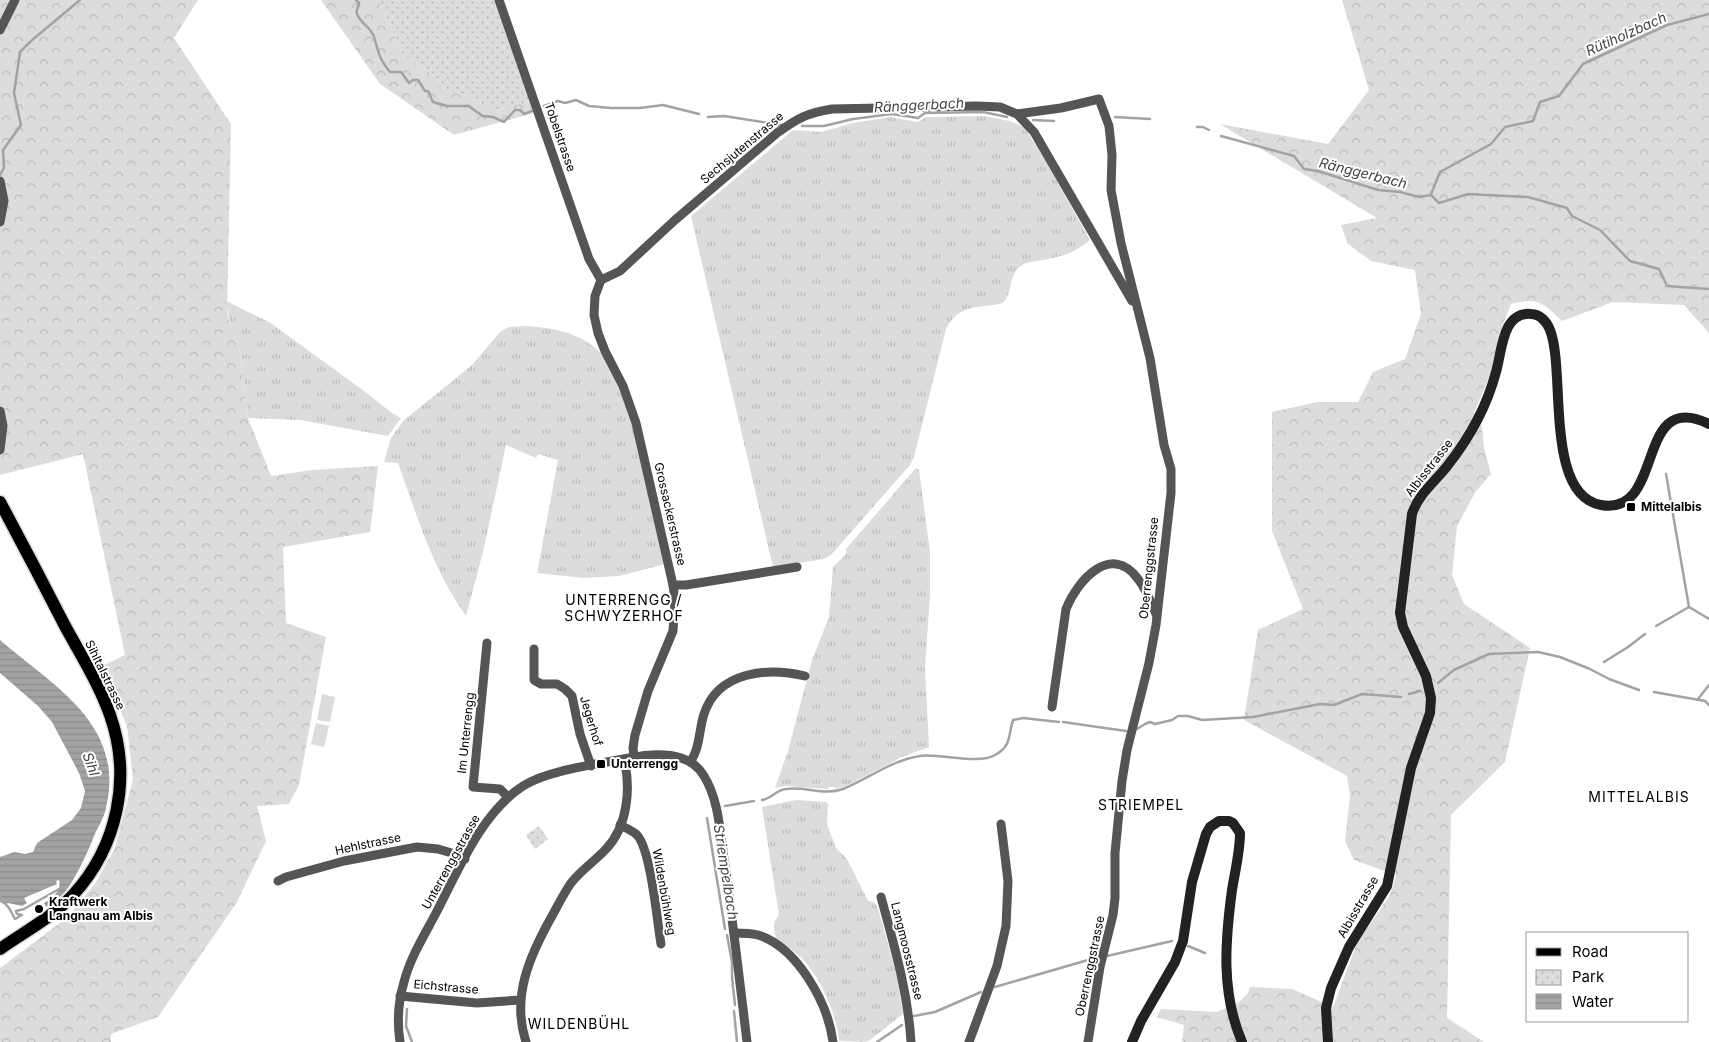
<svg xmlns="http://www.w3.org/2000/svg" width="1709" height="1042" viewBox="0 0 1709 1042" font-family="Inter,sans-serif">
<defs>
<pattern id="grass-tufts" width="24" height="20" patternUnits="userSpaceOnUse" patternTransform="scale(1.25)"><rect width="24" height="20" fill="#dcdcdc"/><path d="M3 7l-1-3M5 7V3M7 7l1-3M15 17l-1-3M17 17v-4M19 17l1-3" fill="none" stroke="#bbb"/></pattern>
<pattern id="forest-crowns" width="20" height="18" patternUnits="userSpaceOnUse" patternTransform="scale(1.25)"><rect width="20" height="18" fill="#dcdcdc"/><path d="M2 6a3 3 0 1 1 6 0M12 15a3 3 0 1 1 6 0" fill="none" stroke="#bbb"/></pattern>
<pattern id="park-dots" width="8" height="8" patternUnits="userSpaceOnUse" patternTransform="scale(1.25)"><rect width="8" height="8" fill="#dcdcdc"/><path d="M2 2h.1M6 6h.1" fill="none" stroke="#bbb" stroke-width="1.8" stroke-linecap="round"/></pattern>
<pattern id="water-rules" width="6" height="5" patternUnits="userSpaceOnUse" patternTransform="scale(1.25)"><rect width="6" height="5" fill="#a3a3a3"/><path d="M0 2.5h6" fill="none" stroke="#8b8b8b"/></pattern>
</defs>
<rect width="100%" height="100%" fill="#fff"/>
<g fill="url(#grass-tufts)">
<path d="M985 116 1009 121 1024 127 1043 156 1090 240C1077 251 1065 256 1048 259 1040 261 1027 261 1021 266 1007 276 1014 292 1003 303 978 309 959 303 946 329L914 457 910 465 831 555 824 559 773 567 691 216 793 130 821 132 853 123 890 117 918 122 926 117Z"/>
<path d="M226 301 269 322 360 388 392 413 401 418 388 436 300 420 248 418 239 345 231 330Z"/>
<path d="M527 326C554 328 581 333 601 353 608 360 611 370 615 379 640 435 651 504 665 564L619 576 583 578 537 573 558 460 538 454 536 458 506 445 483 552 466 616C433 570 417 516 398 463L384 462 391 438 403 421 472 365 500 332 509 327Z"/>
<path d="M916 468 919 470 930 551V596L925 667 929 747 902 757 846 786 835 789V787H829L828 789 786 786 775 788 788 751 812 660 829 617 833 567 847 553 846 549Z"/>
<path d="M796 800 826 802 828 804 827 824 836 848 847 859 868 901C876 901 877 906 879 912L897 976 903 1014 870 1040 865 1042 839 1041C838 1020 823 984 810 968 802 956 788 947 777 939 773 930 772 923 779 915L762 807Z"/>
</g>
<g fill="url(#forest-crowns)">
<path d="M0 0H198L174 38 231 124 227 312 231 330 239 345 248 418 271 476 312 470 378 466 370 532 283 547 286 623 326 637 299 785 289 804 257 806 266 841 237 902 158 1017 111 1034V1042H0V968L69 916 96 882 115 848 133 779 127 726 102 666 125 655 83 454 0 475Z"/>
<path d="M321 0H379L402 54 430 73 446 91 464 95 495 111 530 101 534 113 454 135 380 84Z"/>
<path d="M1342 0H1709V333L1684 305 1613 302 1562 321C1542 302 1539 297 1511 304L1499 335 1493 368 1474 413 1482 427 1484 448 1491 474 1476 491 1457 526 1452 575 1464 604 1530 648 1505 762 1451 815 1447 1018 1484 1042H1182L1184 1025 1157 1017 1161 1009 1217 1012 1238 1003 1248 993 1250 987 1292 989 1333 1007 1357 943 1390 895 1396 875 1354 860 1345 841 1350 796 1347 776 1244 720 1258 630 1303 609 1272 531V412L1317 402H1358L1373 372 1405 359 1421 314 1415 270 1371 261 1348 244 1341 225 1377 218 1220 124 1328 144 1369 90Z"/>
</g>
<g fill="url(#park-dots)">
<path d="M379 0H495L530 101 495 111 464 95 446 91 430 73 402 54Z"/>
<path d="M539 826 548 839 535 849 526 835Z"/>
</g>
<g fill="#dcdcdc">
<path d="M322 694 335 697 330 722 317 720Z"/>
<path d="M316 723 329 726 324 747 311 744Z"/>
</g>
<path fill="url(#water-rules)" d="M0 640C53 686 126 724 106 808 104 818 98 827 94 836 89 850 74 882 64 893 59 898 52 903 46 907L44 903C52 898 62 891 59 880L56 881 57 884 24 898 27 903 22 906 8 903 4 904 0 902V857L14 852 25 854 33 852 37 843 72 820 81 808 85 791 79 773 52 722 38 706 0 673Z"/>
<g fill="none" stroke-linecap="round" stroke-linejoin="round">
<g stroke="#a3a3a3" stroke-width="2.5">
<path d="M356 0 359 3C358 7 356 10 357 14 361 24 371 27 374 37 379 53 378 57 390 72H401L409 83 413 80H418L425 91H428L433 102 447 106H468L483 116 493 117 504 122 515 110H520L524 114 532 111"/>
<path d="M544 106 558 101 565 103 576 100 589 106 611 108H640L663 105 699 114"/>
<path d="M708 117 724 116 782 125"/>
<path d="M1115 117 1150 119"/>
<path d="M1033 120 1054 121"/>
<path d="M802 126H824L853 119 892 114 918 118 925 113 983 112 1007 117"/>
<path d="M1197 127H1203L1209 130"/>
<path d="M1221 136 1294 156 1304 169 1318 171 1378 190 1400 192 1419 197 1431 195 1439 203 1468 194 1528 197 1567 208 1572 216 1600 230 1630 261 1659 269 1667 286 1708 289"/>
<path d="M0 175 4 168 3 150 21 125 14 93 20 52 31 41 80 0"/>
<path d="M1431 194 1440 172 1491 144 1505 127 1533 121 1540 102 1559 96 1583 64 1667 25 1709 14"/>
<path d="M1666 474 1689 607"/>
<path d="M1656 626 1689 607 1709 619"/>
<path d="M1604 662 1628 647 1645 634"/>
<path d="M1438 683 1454 670 1489 654 1538 652 1560 657 1590 669 1609 679 1639 690"/>
<path d="M1654 692 1705 701 1709 705"/>
<path d="M1409 694 1420 691"/>
<path d="M1698 699 1709 685"/>
<path d="M1063 722 1126 731"/>
<path d="M1137 729 1145 724 1150 722 1155 724 1172 720 1178 716H1188L1202 720 1253 717 1320 704 1334 705 1362 694 1401 697"/>
<path d="M762 800C771 799 776 790 786 789 804 786 825 796 843 789 868 779 892 760 920 756 939 753 979 765 995 755 1012 746 1008 735 1013 720L1023 718 1059 722"/>
<path d="M725 806 754 801"/>
<path d="M707 818 725 929"/>
<path d="M0 898 9 908 15 919 22 915 17 914 16 911 24 909 59 889"/>
<path d="M727 935 732 962V977L735 1005"/>
<path d="M1188 946 1205 953"/>
<path d="M1107 956 1172 941"/>
<path d="M995 987 1088 960"/>
<path d="M407 1009 406 1026 412 1042"/>
<path d="M734 1011 737 1042"/>
<path d="M914 1016 935 1012 981 992"/>
<path d="M877 1042 902 1025"/>
</g>
<defs>
<path id="primary" d="M0 502C22 543 44 585 65 626 81 655 99 684 110 715 132 777 118 846 73 895 53 917 24 932 0 949"/>
</defs>
<use href="#primary" stroke="#dbdbdb" stroke-width="15"/>
<g stroke="#555" stroke-width="9">
<path d="M499 0 589 259 601 280"/>
<path d="M0 30 15 0"/>
<path d="M1017 114 1034 132 1132 301"/>
<path d="M0 181 4 201 0 222"/>
<path d="M601 280 620 271 675 220 777 133C798 118 807 113 832 109L977 106 1000 107 1017 114 1061 108 1099 99 1109 126 1112 155 1111 190 1121 243 1150 358 1164 445 1171 469V493L1156 625 1149 663 1127 750 1122 781 1115 853V898L1113 915 1100 967 1088 1042"/>
<path d="M601 280 595 296 594 315 598 333 605 351 623 386 636 423 673 585 675 601 673 631 648 691 635 735 633 748 634 757"/>
<path d="M0 411 3 426 0 450"/>
<path d="M673 585H686L797 567"/>
<path d="M487 643 473 787 500 789 508 797"/>
<path d="M534 649V680L541 684H557L565 689 572 696 580 734 591 766"/>
<path d="M1052 707 1066 609C1077 581 1111 542 1138 579 1146 589 1151 602 1156 614"/>
<path d="M690 762C700 749 699 729 704 714 718 671 768 667 805 676"/>
<path d="M620 825C626 828 633 831 637 835 651 850 657 921 661 944"/>
<path d="M278 881 286 877 344 861 417 847 438 849 455 854 465 859"/>
<path d="M881 897C894 945 908 992 911 1042"/>
<path d="M734 933C742 933 750 933 758 935 797 947 828 1003 833 1042"/>
<path d="M400 996 477 1003 520 1000"/>
<path d="M400 1042C397 1022 398 1002 404 982 410 958 424 936 436 913 458 871 481 813 523 786 547 770 599 764 629 758 654 753 689 750 704 776 720 802 720 836 725 865 733 924 740 983 747 1042"/>
<path d="M526 1042C511 997 530 955 552 916 558 905 564 893 571 883 581 870 595 861 606 849 628 826 631 788 624 759"/>
<path d="M969 1042 997 966 1006 926 1008 881 1001 824"/>
</g>
<g stroke="#222" stroke-width="10">
<path d="M1132 1042 1141 1021 1175 962 1183 941 1192 882 1206 834 1210 827 1219 821H1229L1233 823 1240 833C1240 852 1235 871 1232 890 1225 942 1221 993 1242 1042"/>
<path d="M1328 1042 1326 1008 1331 988 1349 947 1387 886 1411 768 1430 713 1431 698 1426 676 1403 627 1400 613 1412 514C1418 494 1436 481 1448 465 1470 437 1487 406 1496 372 1502 352 1502 311 1531 314 1540 314 1547 322 1550 330 1566 370 1544 495 1601 505 1666 517 1634 387 1709 424"/>
</g>
<use href="#primary" stroke="#000" stroke-width="12"/>
</g>
<g fill="#000" stroke="#fff" stroke-width="2">
<rect x="1626" y="502" width="10" height="10" rx="2.5"/>
<rect x="596" y="759" width="10" height="10" rx="2.5"/>
<circle cx="39" cy="909" r="5"/>
</g>
<g text-anchor="middle" stroke-width="4" stroke-linejoin="round" paint-order="stroke">
<g font-size="12" fill="#000" stroke="#fff">
<text transform="translate(560 137) rotate(71)" y="4">Tobelstrasse</text>
<text transform="translate(742 148) rotate(-40)" y="4">Sechsjutenstrasse</text>
<text transform="translate(1429 468) rotate(-52)" y="4">Albisstrasse</text>
<text transform="translate(670 514) rotate(77)" y="4">Grossackerstrasse</text>
<text transform="translate(1149 568) rotate(-84)" y="4">Oberrenggstrasse</text>
<text transform="translate(105 675) rotate(64)" y="4">Sihltalstrasse</text>
<text transform="translate(591 721) rotate(73)" y="4">Jegerhof</text>
<text transform="translate(466 733) rotate(-84)" y="4">Im Unterrengg</text>
<text transform="translate(368 844) rotate(-12)" y="4">Hehlstrasse</text>
<text transform="translate(451 862) rotate(-61)" y="4">Unterrenggstrasse</text>
<text transform="translate(664 892) rotate(80)" y="4">Wildenbühlweg</text>
<text transform="translate(1358 907) rotate(-60)" y="4">Albisstrasse</text>
<text transform="translate(907 951) rotate(76)" y="4">Langmoosstrasse</text>
<text transform="translate(1090 966) rotate(-78)" y="4">Oberrenggstrasse</text>
<text transform="translate(446 987) rotate(5)" y="4">Eichstrasse</text>
</g>
<g font-size="12" font-weight="bold" fill="#000" stroke="#fff" text-anchor="start">
<text x="1641" y="511">Mittelalbis</text>
<text x="611" y="768">Unterrengg</text>
<text x="49" y="906">Kraftwerk<tspan x="49" dy="14">Langnau am Albis</tspan></text>
</g>
<g font-size="14" font-style="italic" fill="#444" stroke="#fff">
<text transform="translate(1626 34) rotate(-24)" y="5">Rütiholzbach</text>
<text transform="translate(919 105) rotate(-3)" y="5">Ränggerbach</text>
<text transform="translate(1363 173) rotate(14)" y="5">Ränggerbach</text>
<text transform="translate(91 764) rotate(70)" y="5">Sihl</text>
<text transform="translate(726 872) rotate(81)" y="5">Striempelbach</text>
</g>
<g font-size="14" letter-spacing="1" fill="#000" stroke="#fff">
<text x="624" y="605">UNTERRENGG /<tspan x="624" dy="16">SCHWYZERHOF</tspan></text>
<text x="1639" y="802">MITTELALBIS</text>
<text x="1141" y="810">STRIEMPEL</text>
<text x="579" y="1029">WILDENBÜHL</text>
</g>
</g>
<rect x="1526" y="932" width="162" height="90" fill="#ffffff" stroke="#999999"/>
<rect x="1536" y="948" width="25" height="8" fill="#000000" stroke="#999999"/>
<text x="1572" y="957" font-size="15" fill="#000000">Road</text>
<rect x="1536" y="970" width="25" height="15" fill="url(#park-dots)" stroke="#999999"/>
<text x="1572" y="982" font-size="15" fill="#000000">Park</text>
<rect x="1536" y="994" width="25" height="15" fill="url(#water-rules)" stroke="#999999"/>
<text x="1572" y="1007" font-size="15" fill="#000000">Water</text>
</svg>
